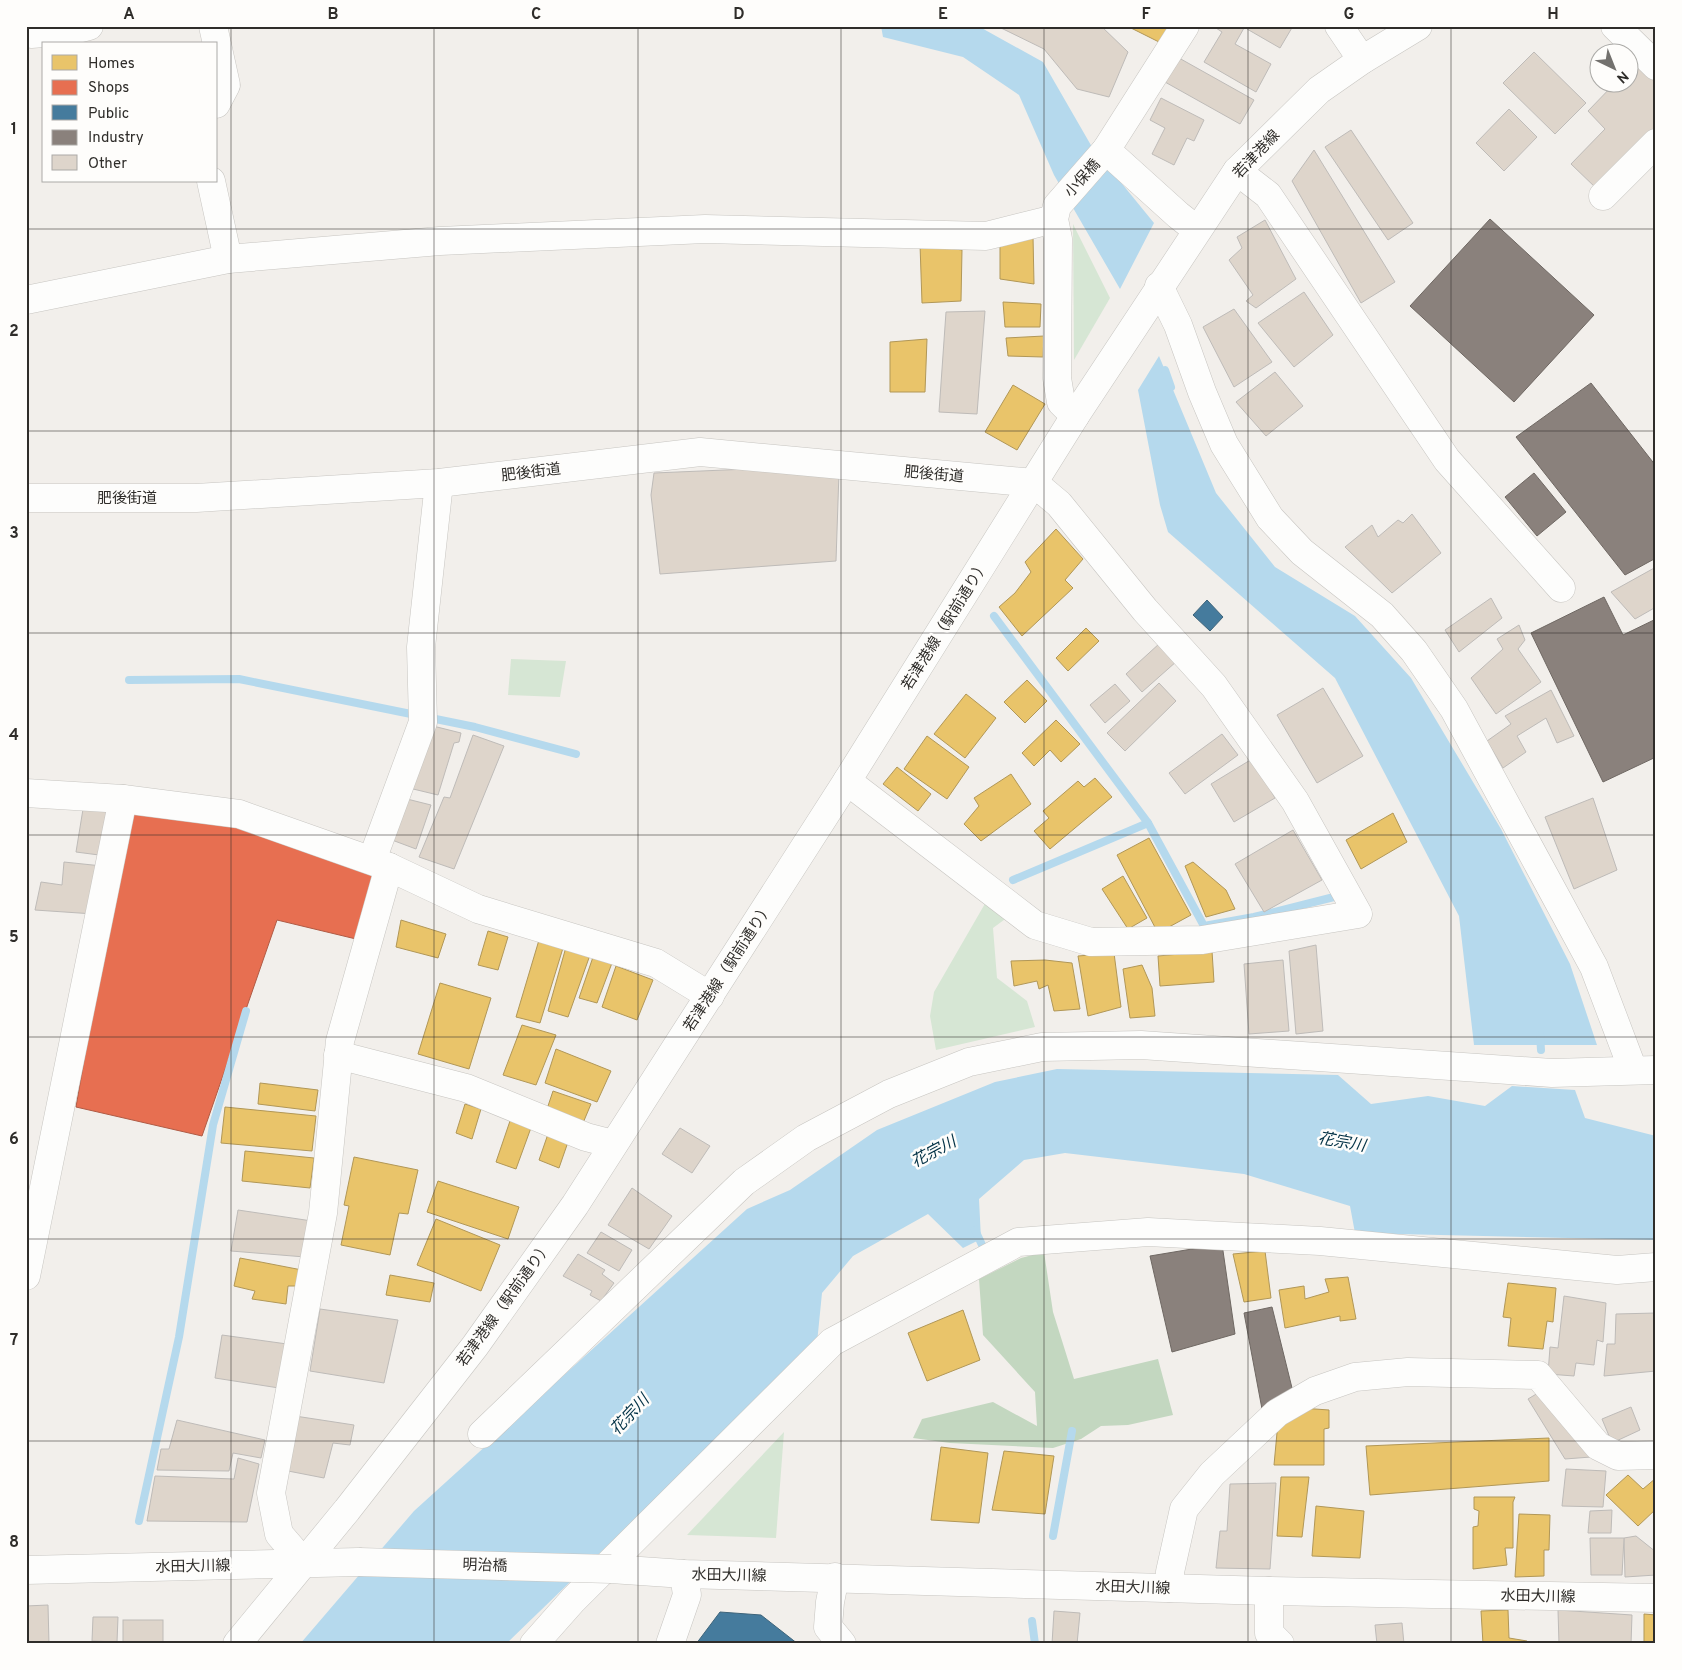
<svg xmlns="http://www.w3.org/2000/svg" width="1682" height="1670" viewBox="0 0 1682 1670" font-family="Overpass,'Noto Sans JP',sans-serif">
<rect width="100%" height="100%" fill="#f2efeb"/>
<g fill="#d6e6d4">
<path d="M1073 224 1110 298 1074 360Z"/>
<path d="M511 659 566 661 560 697 508 695Z"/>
<path d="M990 895 1012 914 993 928 997 978 1027 1001 1035 1027 936 1050 930 1016 934 992Z"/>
<path d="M784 1432 776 1538 687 1535Z"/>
</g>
<path fill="#c3d7c0" d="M1044 1252 1053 1312 1074 1379 1158 1359 1173 1415 1128 1425 1101 1426 1081 1439 1053 1448 950 1443 913 1438 922 1419 993 1402 1037 1426 1035 1392 983 1335 979 1279 1021 1258Z"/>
<g fill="#b5d9ed">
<path d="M881 26H978L1043 62 1092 147 1154 223 1120 289 1054 175 1019 95 963 57 883 37Z"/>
<path d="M1159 356 1216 493 1275 567 1355 616 1411 678 1501 829 1570 964 1597 1045H1474L1459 916 1335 678 1168 532 1160 505 1138 390Z"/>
<path d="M1057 1069 1338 1075 1371 1104 1428 1096 1485 1106 1512 1086 1575 1090 1585 1118 1656 1136V1240L1355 1233 1350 1206 1244 1174 1065 1153 1024 1160 979 1199 981 1239 963 1248 928 1214 853 1256 822 1293 817 1343 506 1644H300L414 1511 747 1209 790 1190 877 1130 995 1082Z"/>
</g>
<g fill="#e9c46a" stroke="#b19757">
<path d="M1127 26H1171L1161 43Z"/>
<path d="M1033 236 1034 284 1000 279V244Z"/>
<path d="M920 244 962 250 961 301 922 303Z"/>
<path d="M1003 302 1041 304 1040 327H1005Z"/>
<path d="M1044 336 1043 357 1008 356 1006 338Z"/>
<path d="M927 339 925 392H890V342Z"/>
<path d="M1013 385 1045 404 1017 450 985 432Z"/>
<path d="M1056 529 1083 559 1065 580 1073 588 1022 636 999 607 1015 593 1031 572 1025 562Z"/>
<path d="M1086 628 1099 641 1068 671 1056 658Z"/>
<path d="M1027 680 1047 701 1025 723 1004 702Z"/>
<path d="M966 694 996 718 965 758 934 734Z"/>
<path d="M1056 720 1080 744 1061 762 1050 750 1034 766 1022 753Z"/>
<path d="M927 736 969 767 947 799 904 769Z"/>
<path d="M897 767 931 794 918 811 883 784Z"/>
<path d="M1011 774 1031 804 981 841 964 824 979 806 974 798Z"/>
<path d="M1095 778 1112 797 1050 849 1034 831 1049 818 1043 811 1078 781 1084 787Z"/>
<path d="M1393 813 1407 842 1361 869 1346 840Z"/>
<path d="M1149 838 1191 915 1158 933 1117 855Z"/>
<path d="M1193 862 1226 890 1235 909 1206 917 1185 866Z"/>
<path d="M1123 876 1147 918 1128 929 1102 889Z"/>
<path d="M401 920 446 934 438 958 396 947Z"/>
<path d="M488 931 508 937 498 970 478 965Z"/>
<path d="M539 940 563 948 540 1023 516 1017Z"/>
<path d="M566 947 590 955 568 1017 548 1011Z"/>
<path d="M1212 951 1214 982 1160 986 1158 956Z"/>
<path d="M1114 953 1121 1007 1088 1016 1078 956Z"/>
<path d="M593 957 612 963 597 1003 579 998Z"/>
<path d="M1045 960 1072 963 1080 1009 1054 1011 1048 985 1039 989 1037 981 1014 986 1011 961Z"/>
<path d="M1142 965 1152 988 1155 1016 1130 1018 1123 969Z"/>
<path d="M616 966 653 980 637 1020 602 1007Z"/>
<path d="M440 983 491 998 469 1069 418 1054Z"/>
<path d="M522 1025 556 1035 536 1085 503 1075Z"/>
<path d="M556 1049 611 1071 597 1102 545 1083Z"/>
<path d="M260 1083 318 1090 315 1111 258 1104Z"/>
<path d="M553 1091 591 1104 583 1123 546 1112Z"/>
<path d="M465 1104 481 1109 472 1139 456 1133Z"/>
<path d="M225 1107 316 1116 312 1151 221 1143Z"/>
<path d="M511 1118 532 1125 516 1169 496 1162Z"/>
<path d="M548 1134 568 1142 559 1168 539 1160Z"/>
<path d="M245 1151 314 1158 310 1188 242 1181Z"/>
<path d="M354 1157 418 1170 408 1214 399 1213 390 1255 341 1245 349 1206 344 1205Z"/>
<path d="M438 1181 519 1207 508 1239 427 1212Z"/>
<path d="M436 1219 500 1245 481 1291 417 1265Z"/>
<path d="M1265 1251 1271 1298 1244 1302 1233 1254Z"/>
<path d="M240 1258 302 1270 300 1286H288L286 1304 252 1299 255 1291 234 1286Z"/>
<path d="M390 1275 434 1283 430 1302 386 1295Z"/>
<path d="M1348 1277 1356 1319 1340 1321V1316L1285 1328 1279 1290 1304 1286 1305 1299 1329 1292 1325 1279Z"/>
<path d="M1508 1283 1556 1288 1553 1322 1547 1321 1543 1349 1508 1346 1511 1318 1503 1317Z"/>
<path d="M963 1310 980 1360 927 1381 908 1333Z"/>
<path d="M1301 1408 1329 1410V1428L1324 1429V1465H1274L1278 1422Z"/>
<path d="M1549 1438V1481L1370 1495 1366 1446Z"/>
<path d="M941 1447 988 1453 979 1523 931 1520Z"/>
<path d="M1004 1451 1054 1456 1045 1514 992 1510Z"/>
<path d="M1628 1475 1643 1489 1656 1478V1509L1638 1526 1606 1495Z"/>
<path d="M1281 1477H1309L1302 1537 1277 1536Z"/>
<path d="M1474 1497H1515L1513 1502V1548H1505L1507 1565 1473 1569V1527L1478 1526 1479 1511 1474 1509Z"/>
<path d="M1316 1506 1364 1511 1360 1558 1312 1556Z"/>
<path d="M1519 1514 1550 1515 1549 1550H1544V1576L1515 1577Z"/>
<path d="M1508 1610 1509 1638 1527 1641 1526 1644H1483L1481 1611Z"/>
<path d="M1644 1614 1656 1615V1644H1644Z"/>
</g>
<path fill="#e76f51" stroke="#b05b45" d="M127 812 241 827 378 876 356 939 277 920 202 1136 76 1107Z"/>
<g fill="#457b9d" stroke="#3e647a">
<path d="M1207 600 1223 617 1210 631 1193 615Z"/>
<path d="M720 1612 761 1615 798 1644H696Z"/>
</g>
<g fill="#8a817c" stroke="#6f6863">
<path d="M1490 219 1594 315 1514 402 1410 306Z"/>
<path d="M1591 383 1656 466V558L1625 575 1516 437Z"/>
<path d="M1534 473 1566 512 1537 536 1505 497Z"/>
<path d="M1604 597 1623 635 1656 619V757L1603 782 1531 633Z"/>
<path d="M1222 1244 1235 1334 1172 1352 1150 1256Z"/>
<path d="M1272 1307 1292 1388 1262 1409 1244 1313Z"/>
</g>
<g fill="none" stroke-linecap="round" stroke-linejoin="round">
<g stroke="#b5d9ed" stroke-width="8">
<path d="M1165 370 1171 387"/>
<path d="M994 616 1148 823 1204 926 1254 917 1334 897"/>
<path d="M129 680 239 679 475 727 576 754"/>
<path d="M1013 880 1148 823"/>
<path d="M1540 1035 1541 1050"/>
<path d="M975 1230 983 1247"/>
<path d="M139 1521 179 1337 213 1125 246 1011"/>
<path d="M1053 1536 1072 1431"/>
<path d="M1032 1621 1035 1644"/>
</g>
</g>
<g fill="#ded5cb" stroke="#bebbb8">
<path d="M997 26H1101L1128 52 1109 97 1077 89 1044 49Z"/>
<path d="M1217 26 1244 28 1235 44 1271 64 1256 92 1204 62 1222 32 1216 28Z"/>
<path d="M1249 26H1293L1280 48 1247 29Z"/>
<path d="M1534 52 1586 103 1555 134 1503 83Z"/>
<path d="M1179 58 1254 100 1240 124 1165 82Z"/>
<path d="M1635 63 1656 83V130L1597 189 1571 164 1605 129 1588 111 1616 82H1630V68Z"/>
<path d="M1161 98 1204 120 1194 141 1187 138 1174 165 1152 154 1165 128 1150 120Z"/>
<path d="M1509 109 1537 137 1504 171 1476 143Z"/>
<path d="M1351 130 1413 223 1388 240 1325 147Z"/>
<path d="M1314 150 1395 282 1361 303 1292 181Z"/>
<path d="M1265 220 1296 279 1256 308 1246 301 1253 295 1229 260 1242 248 1237 237Z"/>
<path d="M1304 292 1333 335 1294 367 1258 323Z"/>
<path d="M1234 309 1272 362 1234 387 1203 327Z"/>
<path d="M985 311 977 414 939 412 946 312Z"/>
<path d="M1275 372 1303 406 1266 436 1236 402Z"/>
<path d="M772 468 839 472 836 561 660 574 651 495 654 473Z"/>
<path d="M1412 514 1441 553 1392 593 1345 547 1372 525 1378 537 1398 520 1403 523Z"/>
<path d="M1656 567V607L1635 619 1611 592Z"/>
<path d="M1491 598 1502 618 1459 652 1445 630Z"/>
<path d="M1519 625 1525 640 1518 649 1541 682 1496 714 1471 678 1503 649 1497 639Z"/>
<path d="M1160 643 1177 661 1142 692 1126 674Z"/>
<path d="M1159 683 1176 701 1125 751 1107 733Z"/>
<path d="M1115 684 1130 701 1105 723 1090 705Z"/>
<path d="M1323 688 1363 756 1317 783 1277 715Z"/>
<path d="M1551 690 1574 736 1557 743 1546 718 1517 736 1526 752 1503 768 1487 741 1511 724 1505 716Z"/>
<path d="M433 726 461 733 459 742 454 743 438 795 409 788Z"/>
<path d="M1222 734 1238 755 1185 794 1169 773Z"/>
<path d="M473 735 504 746 454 869 419 857 444 797 450 798Z"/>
<path d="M1252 759 1275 798 1234 822 1211 784Z"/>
<path d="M1593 798 1617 870 1574 889 1545 817Z"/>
<path d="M407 799 431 805 416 849 392 840Z"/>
<path d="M84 803 115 808 99 855 76 852Z"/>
<path d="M1293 830 1322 880 1264 912 1235 864Z"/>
<path d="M64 862 102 866 94 914 35 910 41 882 62 885Z"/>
<path d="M1316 945 1323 1031 1296 1034 1289 951Z"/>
<path d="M1283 960 1289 1031 1249 1034 1244 964Z"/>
<path d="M680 1128 710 1146 692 1173 662 1154Z"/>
<path d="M632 1188 672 1216 649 1249 608 1225Z"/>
<path d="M238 1210 312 1221 305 1257 231 1251Z"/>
<path d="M601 1232 632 1250 619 1271 587 1253Z"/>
<path d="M578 1254 605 1270 602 1274 614 1283 601 1301 590 1295 592 1291 563 1276Z"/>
<path d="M1564 1296 1606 1303 1603 1342 1597 1340 1594 1365 1576 1363 1574 1376 1548 1374 1550 1347 1558 1348Z"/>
<path d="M320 1309 398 1320 384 1383 310 1371Z"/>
<path d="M1656 1313V1371L1604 1376 1607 1344H1615L1616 1314Z"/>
<path d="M222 1335 287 1344 279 1388 215 1378Z"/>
<path d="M1543 1390 1591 1457 1565 1459 1528 1399Z"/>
<path d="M1631 1407 1640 1430 1612 1443 1602 1419Z"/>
<path d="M295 1416 354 1425 350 1445 333 1443 324 1478 283 1470Z"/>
<path d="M177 1420 265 1440 261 1458 233 1453 229 1471 157 1470 161 1449H169Z"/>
<path d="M238 1458 259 1464 247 1522 147 1521 155 1476 234 1479Z"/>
<path d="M1566 1469 1606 1471 1603 1507 1562 1506Z"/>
<path d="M1276 1483 1270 1569 1216 1568 1220 1531H1227L1230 1484Z"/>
<path d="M1612 1510 1611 1533H1588L1590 1511Z"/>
<path d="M1636 1536 1656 1552V1575L1625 1577 1624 1538Z"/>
<path d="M1590 1538H1624L1622 1575H1591Z"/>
<path d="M48 1605 49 1644H26V1606Z"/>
<path d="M1558 1610 1632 1615 1631 1644H1559Z"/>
<path d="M1054 1611 1080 1613 1077 1644H1052Z"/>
<path d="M93 1617H118L117 1642 92 1641Z"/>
<rect x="123" y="1620" width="40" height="24"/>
<path d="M1402 1623 1404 1644H1377L1375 1625Z"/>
</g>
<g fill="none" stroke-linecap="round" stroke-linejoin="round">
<defs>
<g id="minor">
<path d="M30 26 31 34 70 31 89 26"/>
<path d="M213 26 226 85 216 104"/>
<path d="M1339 26 1362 60"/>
<path d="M1615 26 1656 66"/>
<path d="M1106 150 1178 215 1197 230"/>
<path d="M1237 171 1268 195 1447 460 1561 588"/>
<path d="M211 181 228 259"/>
<path d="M1603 196 1656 143"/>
<path d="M1159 286 1178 325 1202 392 1224 444 1270 518 1302 552 1382 615 1414 651 1454 709 1594 967 1633 1070"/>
<path d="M26 300 228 259 440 241 705 229 986 236 1054 219"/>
<path d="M1075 416 1061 402 1057 378 1058 239 1054 219 1057 206 1106 150 1185 26"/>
<path d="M26 498H196L439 483 700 452 1034 483 1059 504 1145 610 1214 686 1295 801 1358 914 1202 940 1091 942 1035 925 847 781"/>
<path d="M26 793 123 799 239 814 389 867 478 909 656 963 710 996"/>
<path d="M372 860 423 722 421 647 439 483"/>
<path d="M338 1055 466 1088 586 1137 613 1144"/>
<path d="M26 1276 123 799"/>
<path d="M482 1434 744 1182 806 1138 889 1094 969 1062 1042 1047 1141 1045 1552 1073 1656 1070"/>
<path d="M304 1563 279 1534 271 1493 323 1213 340 1041 389 867"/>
<path d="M835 1577 830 1602 828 1627 842 1644"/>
<path d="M1170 1588V1572L1184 1509 1212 1474 1277 1413 1315 1391 1355 1377 1408 1372 1538 1375 1598 1446 1618 1456 1656 1455"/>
<path d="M1269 1591V1633L1280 1644"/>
<path d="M534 1644 573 1600 832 1342 1018 1242 1148 1232 1320 1241 1617 1270 1656 1267"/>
<path d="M670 1644 687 1595 684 1574"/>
</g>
<g id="major">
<path d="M611 1569 684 1574 1269 1591 1656 1598"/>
<path d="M26 1570 359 1562"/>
<path d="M237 1644 347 1510 475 1346 575 1205 847 781 1075 416 1237 171 1319 90 1362 60 1418 26"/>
</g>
</defs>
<use href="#minor" stroke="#c7c5c1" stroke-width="29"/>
<use href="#major" stroke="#c7c5c1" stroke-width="29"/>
<use href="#minor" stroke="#fdfdfc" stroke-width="28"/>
<use href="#major" stroke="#fdfdfc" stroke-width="28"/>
<defs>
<path id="major-bridge" d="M359 1562 611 1569"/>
</defs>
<use href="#major-bridge" stroke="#c7c5c1" stroke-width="29" stroke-linecap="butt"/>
<use href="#major-bridge" stroke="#fdfdfc" stroke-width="28"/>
</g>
<path fill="none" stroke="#2f2d2a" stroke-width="1" stroke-opacity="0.55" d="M231 26V1644M434 26V1644M638 26V1644M841 26V1644M1044 26V1644M1248 26V1644M1451 26V1644M26 229H1656M26 431H1656M26 633H1656M26 835H1656M26 1037H1656M26 1239H1656M26 1441H1656"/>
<g text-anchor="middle" stroke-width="5" stroke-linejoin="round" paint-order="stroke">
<g font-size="15" fill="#2f2d2a" stroke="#fefdfb">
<text transform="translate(1256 154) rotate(-47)" y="5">若津港線</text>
<text transform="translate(1082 178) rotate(-48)" y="5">小保橋</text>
<text transform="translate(531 472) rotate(-7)" y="5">肥後街道</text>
<text transform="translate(934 474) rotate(5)" y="5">肥後街道</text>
<text x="127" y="503">肥後街道</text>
<text transform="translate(945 625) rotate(-58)" y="5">若津港線（駅前通り）</text>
<text transform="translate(728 967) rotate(-57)" y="5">若津港線（駅前通り）</text>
<text transform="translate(504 1304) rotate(-54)" y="5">若津港線（駅前通り）</text>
<text transform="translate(485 1565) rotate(2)" y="5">明治橋</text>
<text transform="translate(193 1566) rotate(-1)" y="5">水田大川線</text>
<text transform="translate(729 1575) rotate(1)" y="5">水田大川線</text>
<text transform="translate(1133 1587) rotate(2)" y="5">水田大川線</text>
<text transform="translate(1538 1596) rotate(1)" y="5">水田大川線</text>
</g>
<g font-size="16" font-style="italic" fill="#023145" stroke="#fefdfb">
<text transform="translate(1342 1141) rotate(10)" y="6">花宗川</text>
<text transform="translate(933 1151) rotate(-28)" y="6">花宗川</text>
<text transform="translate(629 1414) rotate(-47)" y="6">花宗川</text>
</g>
</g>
<rect width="1682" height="1670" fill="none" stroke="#fefdfb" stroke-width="55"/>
<rect x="42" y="42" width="175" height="140" fill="#fefdfb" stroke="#abaaa7"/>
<rect x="52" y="55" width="25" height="15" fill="#e9c46a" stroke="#abaaa7"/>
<text x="88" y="68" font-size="15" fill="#2f2d2a">Homes</text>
<rect x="52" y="80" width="25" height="15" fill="#e76f51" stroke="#abaaa7"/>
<text x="88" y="92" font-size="15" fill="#2f2d2a">Shops</text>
<rect x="52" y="105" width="25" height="15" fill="#457b9d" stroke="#abaaa7"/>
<text x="88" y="118" font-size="15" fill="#2f2d2a">Public</text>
<rect x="52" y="130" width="25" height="15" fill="#8a817c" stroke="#abaaa7"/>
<text x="88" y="142" font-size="15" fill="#2f2d2a">Industry</text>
<rect x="52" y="155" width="25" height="15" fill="#ded5cb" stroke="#abaaa7"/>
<text x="88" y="168" font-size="15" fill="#2f2d2a">Other</text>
<g transform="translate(1614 68) rotate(137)"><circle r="24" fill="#fefdfb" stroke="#abaaa7"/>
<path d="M0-4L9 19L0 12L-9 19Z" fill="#73716e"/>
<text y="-8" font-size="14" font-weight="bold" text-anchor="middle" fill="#2f2d2a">N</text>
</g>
<rect x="28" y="28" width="1626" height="1614" fill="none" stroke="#2f2d2a" stroke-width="2"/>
<g font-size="16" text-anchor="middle" font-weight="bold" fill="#2f2d2a">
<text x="129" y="19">A</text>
<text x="333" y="19">B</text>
<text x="536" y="19">C</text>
<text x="739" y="19">D</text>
<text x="943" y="19">E</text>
<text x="1146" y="19">F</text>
<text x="1349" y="19">G</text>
<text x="1553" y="19">H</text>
<text x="14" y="134">1</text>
<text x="14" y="336">2</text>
<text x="14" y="538">3</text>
<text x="14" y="740">4</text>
<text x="14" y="942">5</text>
<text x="14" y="1144">6</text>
<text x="14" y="1345">7</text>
<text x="14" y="1547">8</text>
</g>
</svg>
